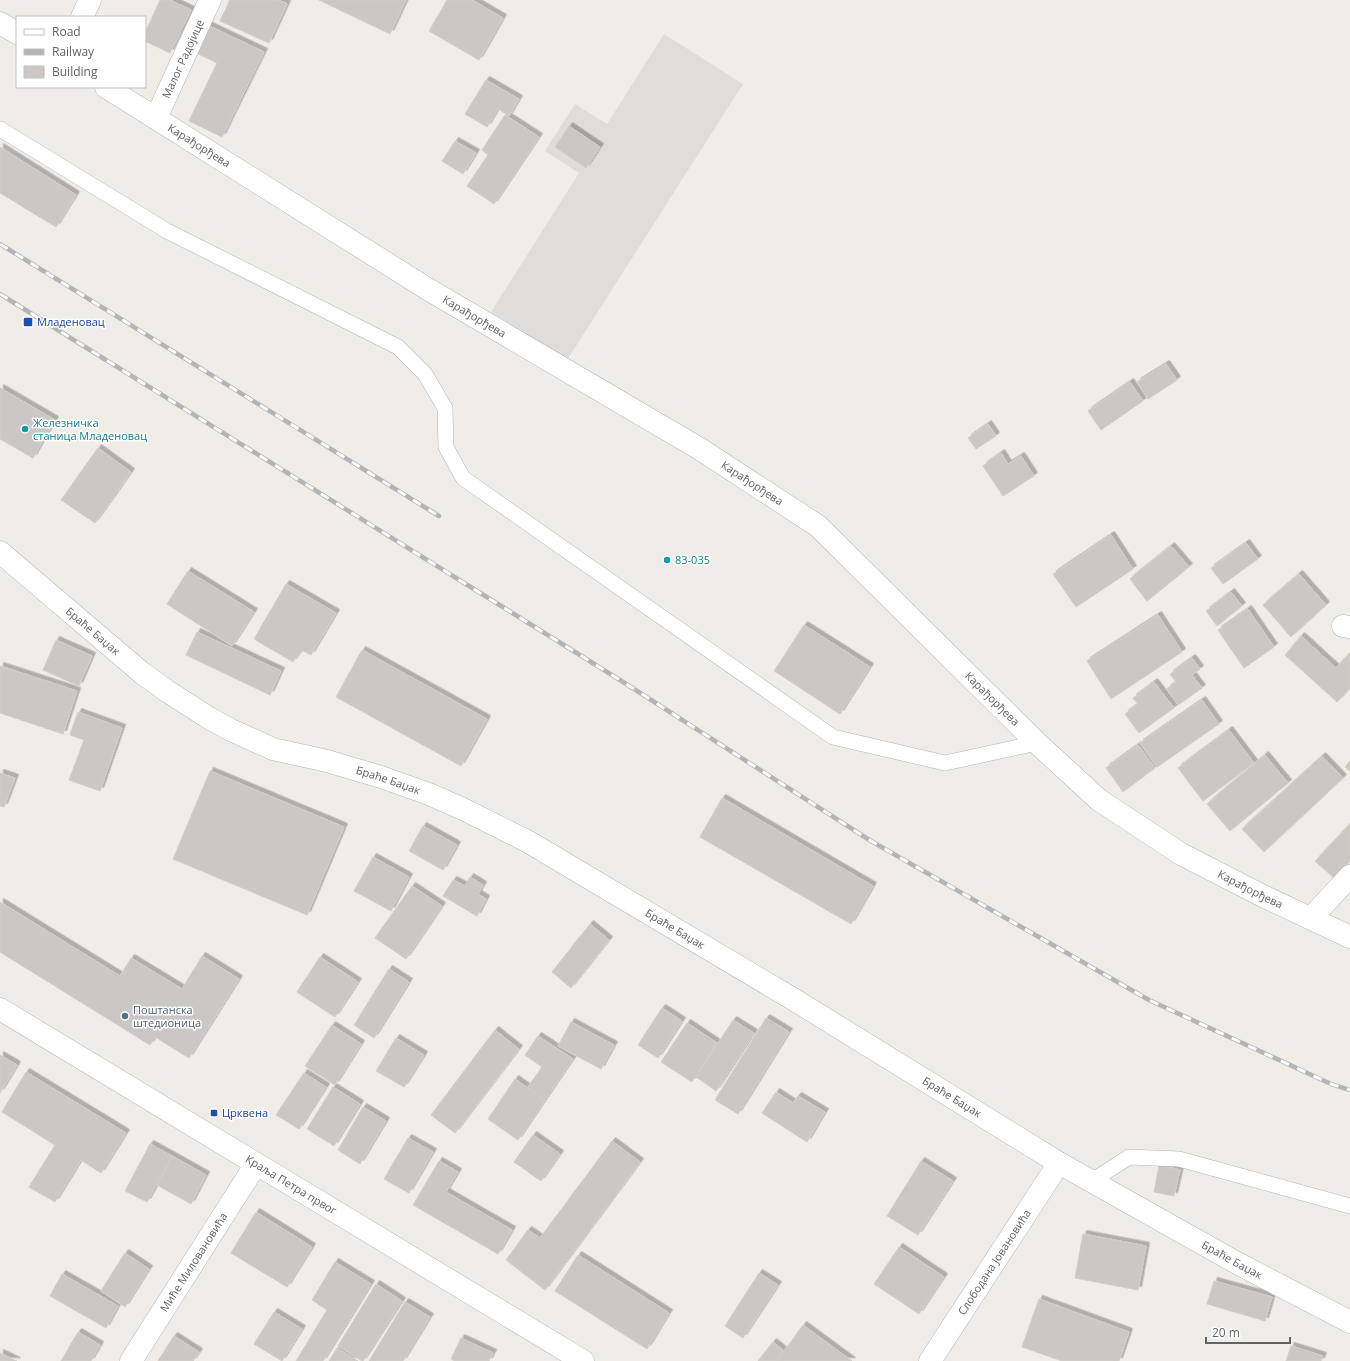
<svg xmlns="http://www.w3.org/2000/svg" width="1350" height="1361" viewBox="0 0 1350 1361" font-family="'Open Sans',sans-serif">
<defs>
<filter id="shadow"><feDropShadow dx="3.5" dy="-3.5" stdDeviation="0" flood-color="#0004"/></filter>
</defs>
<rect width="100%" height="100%" fill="#f0ece8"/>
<path fill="#dfdcd9" d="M664 34 743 84 567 360 491 312 579 173 545 151 575 104 607 124Z"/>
<g fill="#cbc7c4" stroke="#d4cdc6" filter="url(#shadow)">
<path d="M160 0H170L191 10 170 53 145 41V33Z"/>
<path d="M230 0H278L287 4 269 43 220 21Z"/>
<path d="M319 0H406L390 34Z"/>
<path d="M447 0H472L503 18 479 60 429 31Z"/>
<path d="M203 23 264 52 222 137 189 121 217 63 190 50Z"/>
<path d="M486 80 519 99 509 116 498 109 487 127 465 114Z"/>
<path d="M505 115 539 137 494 204 467 186 488 155 482 150Z"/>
<path d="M569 126 600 147 586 168 555 147Z"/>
<path d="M455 141 476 153 463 174 442 161Z"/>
<path d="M0 147 76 195 56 227 0 193Z"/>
<path d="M1166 364 1177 380 1148 399 1137 382Z"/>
<path d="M1130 382 1143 401 1101 430 1088 411Z"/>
<path d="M0 388 55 420 33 458 0 439Z"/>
<path d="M988 424 996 436 976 449 968 438Z"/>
<path d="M98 448 131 472 95 523 61 500Z"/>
<path d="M1001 453 1008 464 1021 456 1034 476 1003 496 983 466Z"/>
<path d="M1111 535 1133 569 1076 607 1053 574Z"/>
<path d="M1246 543 1258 559 1223 584 1211 568Z"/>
<path d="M1171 546 1189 567 1147 601 1130 579Z"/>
<path d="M188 571 254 612 232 646 167 604Z"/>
<path d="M1299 574 1326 605 1291 637 1263 605Z"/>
<path d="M286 584 336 613 311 655 301 650 293 662 254 639Z"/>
<path d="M1231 592 1242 606 1217 626 1206 611Z"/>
<path d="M1248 609 1274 647 1244 668 1218 630Z"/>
<path d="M1158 615 1182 652 1111 699 1087 661Z"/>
<path d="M804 625 870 667 840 714 774 671Z"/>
<path d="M197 632 281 671 270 695 186 655Z"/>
<path d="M1301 636 1336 668 1349 654 1350 655V688L1337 702 1285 655Z"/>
<path d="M56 640 92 656 79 686 43 670Z"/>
<path d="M362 650 487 719 461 766 336 697Z"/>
<path d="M1192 658 1200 669 1192 675 1202 688 1178 705 1167 689 1176 682 1170 674Z"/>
<path d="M0 666 77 691 63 734 0 713Z"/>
<path d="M1154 682 1174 708 1139 733 1125 714 1138 704 1133 698Z"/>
<path d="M1202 700 1219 724 1157 767 1140 743Z"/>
<path d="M78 712 122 728 100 791 69 780 84 740 70 735Z"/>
<path d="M1229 730 1254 763 1203 801 1178 768Z"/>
<path d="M1138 745 1155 768 1123 792 1106 768Z"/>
<path d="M1265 755 1288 783 1230 831 1207 804Z"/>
<path d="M1322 756 1343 778 1264 852 1242 829Z"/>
<path d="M1350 761V771L1345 767Z"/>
<path d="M210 771 344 827 307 915 173 859Z"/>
<path d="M0 773 15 778 4 807 0 806Z"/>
<path d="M722 798 873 886 851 924 700 837Z"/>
<path d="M1350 824V861L1334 878 1315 861Z"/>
<path d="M423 826 457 845 443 870 409 851Z"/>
<path d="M373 857 409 877 391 911 354 891Z"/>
<path d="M470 877 483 885 478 894 486 899 477 916 443 896 453 880 465 886Z"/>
<path d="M412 886 442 906 406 959 375 938Z"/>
<path d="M0 902 120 976 131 958 182 989 202 956 239 979 189 1058 155 1037 150 1045 0 952Z"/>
<path d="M590 924 609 940 571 988 552 972Z"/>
<path d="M320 957 358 982 335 1017 297 992Z"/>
<path d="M389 969 409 982 374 1038 354 1025Z"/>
<path d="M662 1008 682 1021 658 1058 638 1045Z"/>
<path d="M766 1018 789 1032 738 1114 715 1100Z"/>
<path d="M733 1020 754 1033 716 1091 696 1077Z"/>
<path d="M571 1022 614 1045 601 1069 558 1046Z"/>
<path d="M687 1023 717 1043 692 1082 661 1062Z"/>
<path d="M332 1025 361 1044 335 1085 305 1066Z"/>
<path d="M495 1030 519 1049 455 1133 431 1115Z"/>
<path d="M538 1036 573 1059 545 1100 527 1088 542 1067 525 1055Z"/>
<path d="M396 1038 424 1055 404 1087 376 1071Z"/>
<path d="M0 1055 17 1065 0 1093Z"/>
<path d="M26 1072 126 1133 101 1173 81 1160 55 1202 29 1187 55 1145 2 1112Z"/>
<path d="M304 1073 326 1087 299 1129 276 1115Z"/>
<path d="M515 1079 545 1100 518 1140 488 1119Z"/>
<path d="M333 1087 360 1104 334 1146 307 1129Z"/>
<path d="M776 1092 793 1103 798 1096 825 1112 807 1142 762 1113Z"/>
<path d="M363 1107 386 1121 360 1164 338 1150Z"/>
<path d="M533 1135 560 1154 541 1181 514 1162Z"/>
<path d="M408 1138 433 1152 409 1193 384 1179Z"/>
<path d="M612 1141 640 1162 545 1290 506 1260 528 1230 540 1238Z"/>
<path d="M150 1144 172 1156 147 1202 125 1191Z"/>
<path d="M172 1156 206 1175 191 1204 157 1185Z"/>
<path d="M439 1161 458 1172 446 1192 512 1230 498 1254 413 1205Z"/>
<path d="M921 1161 953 1181 918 1235 887 1216Z"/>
<path d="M1159 1165 1180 1170 1174 1196 1154 1192Z"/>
<path d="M256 1212 312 1247 287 1287 231 1253Z"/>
<path d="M1083 1234 1146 1246 1138 1290 1075 1278Z"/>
<path d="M899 1247 944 1277 919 1314 874 1284Z"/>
<path d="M125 1253 149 1269 125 1307 101 1291Z"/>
<path d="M578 1255 669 1313 647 1349 555 1291Z"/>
<path d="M335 1262 371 1284 323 1361H296L327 1310 312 1300Z"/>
<path d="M759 1273 778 1285 743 1338 725 1326Z"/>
<path d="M62 1274 118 1306 106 1328 50 1296Z"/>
<path d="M1214 1281 1272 1297 1265 1321 1207 1304Z"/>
<path d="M376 1284 402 1301 363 1361H362L338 1346Z"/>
<path d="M1039 1299 1129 1332 1119 1361H1062L1022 1347Z"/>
<path d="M405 1302 430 1317 403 1361H369Z"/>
<path d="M274 1312 302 1329 282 1361 254 1344Z"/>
<path d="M803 1325 852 1361H777Z"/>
<path d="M78 1332 100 1345 91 1361H61Z"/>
<path d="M174 1336 199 1352 193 1361H158Z"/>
<path d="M461 1338 493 1353 489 1361H455L451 1359Z"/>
<path d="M773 1342 784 1351 777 1361H758Z"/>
<path d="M1291 1346 1323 1356 1321 1361H1286Z"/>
<path d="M337 1348 358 1361H329Z"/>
<path d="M0 1353 17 1361H0Z"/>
</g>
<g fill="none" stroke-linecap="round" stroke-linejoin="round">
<defs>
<g id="lane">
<path d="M0 129 167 231 398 347 425 374 445 408 446 447 463 478 833 737 945 763 1037 743"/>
<path d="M1092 1181 1129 1157 1179 1159 1350 1206"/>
</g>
<g id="street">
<path d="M82 17 90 0"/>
<path d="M0 23 17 33"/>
<path id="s1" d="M106 87 426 288 700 449 818 526 1037 743 1099 800 1181 854 1263 896 1350 937"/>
<path id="s2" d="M156 118 210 0"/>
<path d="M1343 626 1350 627"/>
<path d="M1311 918 1350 876"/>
<path id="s3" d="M131 1361 256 1164"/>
<path id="s4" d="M930 1361 1059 1163"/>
</g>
<g id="secondary">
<path id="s5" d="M0 552 142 673 167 691 209 718 231 730 273 749 327 761 381 777 429 794 463 809 527 841 793 999 1059 1163 1237 1263 1350 1322"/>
<path id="s6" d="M0 1009 583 1361"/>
</g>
</defs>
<use href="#lane" stroke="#b2b6b8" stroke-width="16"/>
<use href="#street" stroke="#b2b6b8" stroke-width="23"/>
<use href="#secondary" stroke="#b2b6b9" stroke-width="23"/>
<use href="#lane" stroke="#fff" stroke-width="15"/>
<use href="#street" stroke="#fff" stroke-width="22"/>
<use href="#secondary" stroke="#fff" stroke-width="22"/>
<defs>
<g id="rail">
<path d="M0 244 439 516"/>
<path d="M0 294 620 680 871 841 1149 1000 1331 1084 1350 1090"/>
</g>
</defs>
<use href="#rail" stroke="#b3b4b4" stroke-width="4.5"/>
<use href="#rail" stroke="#fff" stroke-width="3" stroke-dasharray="9" stroke-linecap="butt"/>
</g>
<g fill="#1a4fb4" stroke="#fff" stroke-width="1.5">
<rect x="23" y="317" width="10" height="10" rx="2"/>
<rect x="210" y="1109" width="8" height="8" rx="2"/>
</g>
<g fill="#0f9aa8" stroke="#fff" stroke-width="1.5">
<circle cx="25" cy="429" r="4"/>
<circle cx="667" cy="560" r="4"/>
</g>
<circle fill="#5c6f8a" stroke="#fff" stroke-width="1.5" cx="125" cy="1016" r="4"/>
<g text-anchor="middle" stroke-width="3" stroke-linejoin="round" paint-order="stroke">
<g font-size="11" fill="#5f6466" stroke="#fff">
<text dy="4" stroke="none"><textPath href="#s2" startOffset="65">Малог Радојице</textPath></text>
<text dy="4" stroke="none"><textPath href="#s1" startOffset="110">Карађорђева</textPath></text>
<text dy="4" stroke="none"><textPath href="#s1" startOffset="434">Карађорђева</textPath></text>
<text dy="4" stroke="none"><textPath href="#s1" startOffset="758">Карађорђева</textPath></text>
<text dy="4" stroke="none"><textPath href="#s5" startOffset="122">Браће Баџак</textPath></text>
<text dy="4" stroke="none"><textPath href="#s1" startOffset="1082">Карађорђева</textPath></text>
<text dy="4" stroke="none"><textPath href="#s5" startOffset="458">Браће Баџак</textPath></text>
<text dy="4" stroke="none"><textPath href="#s1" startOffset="1405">Карађорђева</textPath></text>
<text dy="4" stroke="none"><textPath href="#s5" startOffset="782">Браће Баџак</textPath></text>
<text dy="4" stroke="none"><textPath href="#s5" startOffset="1106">Браће Баџак</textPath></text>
<text dy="4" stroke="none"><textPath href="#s6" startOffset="340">Краља Петра првог</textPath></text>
<text dy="4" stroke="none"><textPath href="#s5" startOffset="1430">Браће Баџак</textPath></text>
<text dy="4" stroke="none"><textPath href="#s3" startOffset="117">Миће Миловановића</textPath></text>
<text dy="4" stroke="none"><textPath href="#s4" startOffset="118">Слободана Јовановића</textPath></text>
</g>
<g font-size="11" fill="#164399" stroke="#fff" text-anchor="start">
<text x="37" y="326">Младеновац</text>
<text x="222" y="1117">Црквена</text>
</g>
<g font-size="11" fill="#0d838f" stroke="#fff" text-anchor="start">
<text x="33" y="427">Железничка<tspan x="33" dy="13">станица Младеновац</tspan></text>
<text x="675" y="564">83-035</text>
</g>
<g font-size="11" fill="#4e5e75" stroke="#fff" text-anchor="start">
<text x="133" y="1014">Поштанска<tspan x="133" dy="13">штедионица</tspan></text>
</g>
</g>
<rect x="16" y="16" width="130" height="72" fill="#ffffff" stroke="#bfc1c2"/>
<rect x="24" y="29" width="20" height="6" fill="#ffffff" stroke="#bfc1c2"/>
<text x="52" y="36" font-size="12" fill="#5f6466">Road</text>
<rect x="24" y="49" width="20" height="6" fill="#b3b4b4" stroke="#bfc1c2"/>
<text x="52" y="56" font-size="12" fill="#5f6466">Railway</text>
<rect x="24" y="66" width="20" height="12" fill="#cbc7c4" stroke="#bfc1c2"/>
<text x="52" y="76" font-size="12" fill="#5f6466">Building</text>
<path d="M1206 1337v6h84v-6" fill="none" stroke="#5f6466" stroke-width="2"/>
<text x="1212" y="1337" font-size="12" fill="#5f6466" stroke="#ffffff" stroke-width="3" paint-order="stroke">20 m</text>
</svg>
